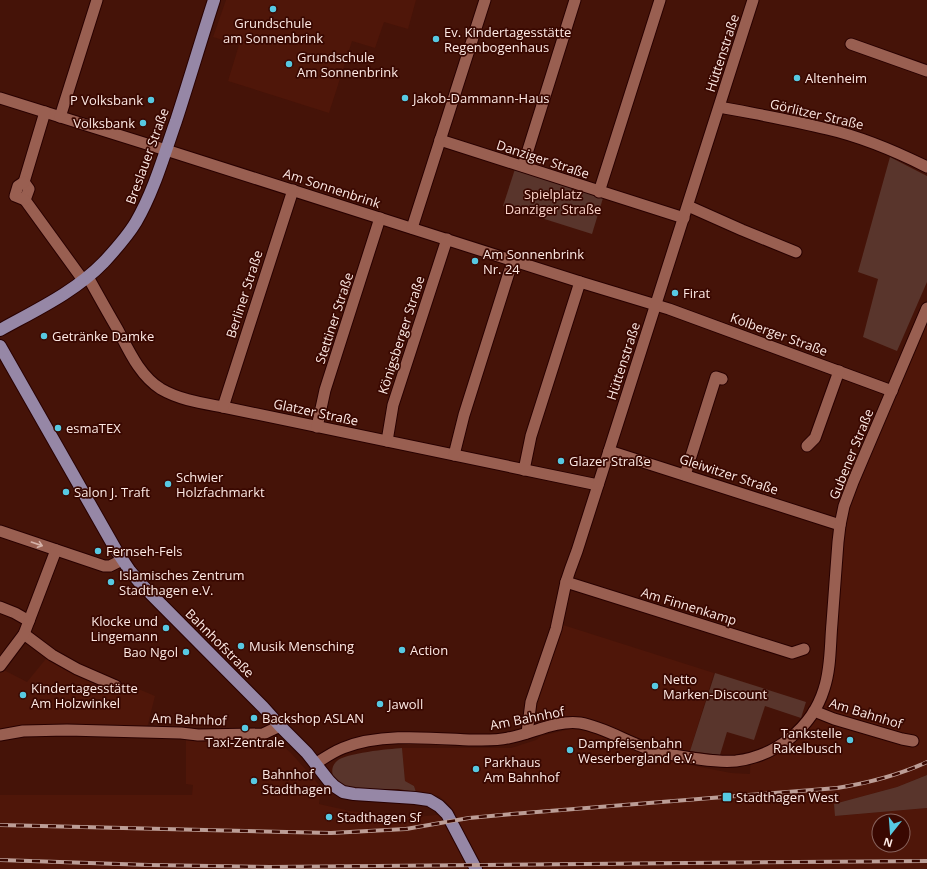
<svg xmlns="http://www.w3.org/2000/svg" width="927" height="869" viewBox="0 0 927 869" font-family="'Open Sans',sans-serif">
<rect width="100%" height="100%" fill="#451308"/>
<g fill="#4f1609" fill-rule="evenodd">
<path d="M226 0H416L408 29 384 22 375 48 352 41 329 113 228 81 239 45 213 37Z"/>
<path d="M927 320V775L897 787 834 804 836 816 927 808V869H0V795H192L193 785 186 784V736L265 738 273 737 291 753 321 787 319 804 350 811 379 814 407 818 455 813 448 804 439 796 416 792 414 786 405 781 402 748H511L536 740 541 736 570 729H574L590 731 623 746 644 754 670 761 731 773 750 774 751 754 764 751 799 725 822 688 844 533 849 510 857 484ZM879 821H903V845H879Z"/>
<path d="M560 624 714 673 689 754 667 751 566 718 551 719 534 724V711Z"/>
<path d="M54 649 79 664 155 696 147 728 0 734V668L27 682Z"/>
</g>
<g fill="#59352c">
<path d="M890 157 927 176V282L897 351 863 337 878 279 858 272Z"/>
<path d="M515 169 603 198 592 234 503 206Z"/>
<path d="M715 673 806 702 801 718 765 706 754 740 727 732 720 755 690 751Z"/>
<path d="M402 748 405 781 414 786 416 792 398 789H359L349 788 339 783 333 778C332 772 331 766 337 761 345 753 389 749 402 748Z"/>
<path d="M927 775V808L835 816 834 804 897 787Z"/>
</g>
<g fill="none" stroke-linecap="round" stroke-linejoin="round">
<defs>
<g id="minor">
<path d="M851 44 927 71"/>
<path d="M0 98 166 150 580 282 669 309 892 391"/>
<path d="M720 107C755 114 792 120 827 129 862 137 895 151 927 167"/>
<path d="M45 112 24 182 29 189 25 200 83 280"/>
<path d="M60 117 97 0"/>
<path d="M440 140 684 218"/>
<path d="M523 166 575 0"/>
<path d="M24 182 18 186 15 196 25 200"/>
<path d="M599 192 660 0"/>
<path d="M688 206 742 230 796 252"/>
<path d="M412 228 485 0"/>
<path d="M88 277C98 295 108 313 118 330 129 351 140 376 161 389 180 400 202 403 223 407L598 485"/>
<path d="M223 407 293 190"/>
<path d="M317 427 325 390 380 218"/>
<path d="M387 441 393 405 447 239"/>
<path d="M807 446 815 438 839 371"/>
<path d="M609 451 840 525"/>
<path d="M454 455 464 415 513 260"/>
<path d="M524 470 531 436 580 282"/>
<path d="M685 475 716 377 722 379"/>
<path d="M0 531 104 566H110L122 560"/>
<path d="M566 582 792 653 804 649"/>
<path d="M0 607 15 613 29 621"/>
<path d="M24 634 52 655 77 669 116 686"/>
<path d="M0 666 24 634 56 550"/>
<path d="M814 711 834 719 902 739 913 741"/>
<path d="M527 733 531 702 556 629 566 582 570 570 577 551 753 0"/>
<path d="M0 735 23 731 67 730 181 733 198 735 263 734 280 726"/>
<path d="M315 764C324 758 333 752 343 748 380 733 430 738 469 740 482 740 495 741 508 738 532 734 554 720 580 723 609 728 633 747 663 753 684 757 715 763 736 761 776 756 812 728 824 689 831 668 830 645 832 623 834 596 836 569 838 542L840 525 844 506 853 482 927 308"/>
</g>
<g id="major">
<path d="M0 330C36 310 75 292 104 262 115 250 127 237 136 222 154 191 164 155 176 121 189 81 201 40 214 0"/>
<path d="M0 346 116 550 130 571 141 584 263 707 280 726 307 753 329 781 334 786 343 792 354 794 415 798 429 800 439 806 447 814 476 869"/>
</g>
</defs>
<use href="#minor" stroke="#280000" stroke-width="13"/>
<use href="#major" stroke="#280000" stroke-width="14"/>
<use href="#minor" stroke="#995f51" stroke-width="11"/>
<use href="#major" stroke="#9687a6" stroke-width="12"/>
<defs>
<g id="rail">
<path d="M0 825 331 833 406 829 469 818 512 814 837 788C868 783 899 775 927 762"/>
<path d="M0 860 149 865 270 867 797 862 927 861"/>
</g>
</defs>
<use href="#rail" stroke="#bc9d96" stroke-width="4"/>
<use href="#rail" stroke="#390801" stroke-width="2.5" stroke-dasharray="8" stroke-linecap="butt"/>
</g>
<defs><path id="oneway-shaft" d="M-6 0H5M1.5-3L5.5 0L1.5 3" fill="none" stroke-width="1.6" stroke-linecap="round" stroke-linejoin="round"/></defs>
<use stroke="#d5b2a9" href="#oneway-shaft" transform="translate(37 544) rotate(19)"/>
<g fill="#57c9e2" stroke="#390801" stroke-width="1.5">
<circle cx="273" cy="9" r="4"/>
<circle cx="436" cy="39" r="4"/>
<circle cx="289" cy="64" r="4"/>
<circle cx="797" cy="78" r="4"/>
<circle cx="405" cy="98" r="4"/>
<circle cx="151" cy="100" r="4"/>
<circle cx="143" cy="123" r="4"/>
<circle cx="475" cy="261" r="4"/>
<circle cx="675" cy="293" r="4"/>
<circle cx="44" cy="336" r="4"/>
<circle cx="58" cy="428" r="4"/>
<circle cx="561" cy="461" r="4"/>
<circle cx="168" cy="484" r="4"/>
<circle cx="66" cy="492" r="4"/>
<circle cx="98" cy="551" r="4"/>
<circle cx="111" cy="582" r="4"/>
<circle cx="166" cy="628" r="4"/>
<circle cx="241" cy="646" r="4"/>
<circle cx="402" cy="650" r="4"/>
<circle cx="186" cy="652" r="4"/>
<circle cx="655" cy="686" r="4"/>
<circle cx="23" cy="695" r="4"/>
<circle cx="380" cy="704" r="4"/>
<circle cx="254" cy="718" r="4"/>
<circle cx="245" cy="728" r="4"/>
<circle cx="850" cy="740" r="4"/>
<circle cx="570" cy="750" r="4"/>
<circle cx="476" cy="769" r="4"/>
<circle cx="254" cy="781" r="4"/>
<rect x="722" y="792" width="10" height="10" rx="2"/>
<circle cx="329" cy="817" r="4"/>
</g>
<g text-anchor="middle" stroke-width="3.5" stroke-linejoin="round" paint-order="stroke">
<g font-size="13" fill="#fde9e4" stroke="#390801" text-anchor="start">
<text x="273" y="28" text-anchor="middle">Grundschule<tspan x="273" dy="15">am Sonnenbrink</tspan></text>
<text x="444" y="37">Ev. Kindertagesstätte<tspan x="444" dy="15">Regenbogenhaus</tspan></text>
<text x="297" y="62">Grundschule<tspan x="297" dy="15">Am Sonnenbrink</tspan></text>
<text x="805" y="83">Altenheim</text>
<text x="413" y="103">Jakob-Dammann-Haus</text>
<text x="143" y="105" text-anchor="end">P Volksbank</text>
<text x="135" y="128" text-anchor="end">Volksbank</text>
<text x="483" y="259">Am Sonnenbrink<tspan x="483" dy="15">Nr. 24</tspan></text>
<text x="683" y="298">Firat</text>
<text x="52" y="341">Getränke Damke</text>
<text x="66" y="433">esmaTEX</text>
<text x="569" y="466">Glazer Straße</text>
<text x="176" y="482">Schwier<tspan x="176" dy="15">Holzfachmarkt</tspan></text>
<text x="74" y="497">Salon J. Traft</text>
<text x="106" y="556">Fernseh-Fels</text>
<text x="119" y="580">Islamisches Zentrum<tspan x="119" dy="15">Stadthagen e.V.</tspan></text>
<text x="158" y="626" text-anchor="end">Klocke und<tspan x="158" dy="15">Lingemann</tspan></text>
<text x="249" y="651">Musik Mensching</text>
<text x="410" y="655">Action</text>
<text x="178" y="657" text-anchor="end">Bao Ngol</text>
<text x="663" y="684">Netto<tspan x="663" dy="15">Marken-Discount</tspan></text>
<text x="31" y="693">Kindertagesstätte<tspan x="31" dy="15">Am Holzwinkel</tspan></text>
<text x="388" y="709">Jawoll</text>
<text x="262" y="723">Backshop ASLAN</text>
<text x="842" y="738" text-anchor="end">Tankstelle<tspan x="842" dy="15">Rakelbusch</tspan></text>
<text x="245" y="747" text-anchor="middle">Taxi-Zentrale</text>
<text x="578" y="748">Dampfeisenbahn<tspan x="578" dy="15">Weserbergland e.V.</tspan></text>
<text x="484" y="767">Parkhaus<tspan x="484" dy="15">Am Bahnhof</tspan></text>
<text x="262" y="779">Bahnhof<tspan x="262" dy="15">Stadthagen</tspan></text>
<text x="736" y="802">Stadthagen West</text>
<text x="337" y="822">Stadthagen Sf</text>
</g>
<g font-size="13" fill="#fde9e4" stroke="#390801">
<text transform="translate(722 53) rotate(-72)" y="5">Hüttenstraße</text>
<text transform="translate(817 114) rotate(13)" y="5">Görlitzer Straße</text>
<text transform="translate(147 156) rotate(-70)" y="5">Breslauer Straße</text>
<text transform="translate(543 159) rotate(18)" y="5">Danziger Straße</text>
<text transform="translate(332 188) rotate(18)" y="5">Am Sonnenbrink</text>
<text transform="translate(244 294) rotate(-72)" y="5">Berliner Straße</text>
<text transform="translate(334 318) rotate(-72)" y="5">Stettiner Straße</text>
<text transform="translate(779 334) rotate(20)" y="5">Kolberger Straße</text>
<text transform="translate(401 335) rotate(-72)" y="5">Königsberger Straße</text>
<text transform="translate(623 361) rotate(-72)" y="5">Hüttenstraße</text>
<text transform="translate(316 412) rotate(12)" y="5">Glatzer Straße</text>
<text transform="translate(851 454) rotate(-68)" y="5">Gubener Straße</text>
<text transform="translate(729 474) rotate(18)" y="5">Gleiwitzer Straße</text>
<text transform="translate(689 606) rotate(17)" y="5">Am Finnenkamp</text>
<text transform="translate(220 643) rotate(45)" y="5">Bahnhofstraße</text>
<text transform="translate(866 713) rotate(17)" y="5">Am Bahnhof</text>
<text transform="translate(527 718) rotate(-11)" y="5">Am Bahnhof</text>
<text transform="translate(189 719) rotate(2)" y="5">Am Bahnhof</text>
</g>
<g font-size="13" fill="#fcd5cb" stroke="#390801">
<text x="553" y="199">Spielplatz<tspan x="553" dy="15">Danziger Straße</tspan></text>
</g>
</g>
<g transform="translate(891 833) rotate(197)"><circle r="19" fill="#390801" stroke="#87625c"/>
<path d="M0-3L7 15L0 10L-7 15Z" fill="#57c9e2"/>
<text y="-6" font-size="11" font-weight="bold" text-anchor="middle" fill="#fde9e4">N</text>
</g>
</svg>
